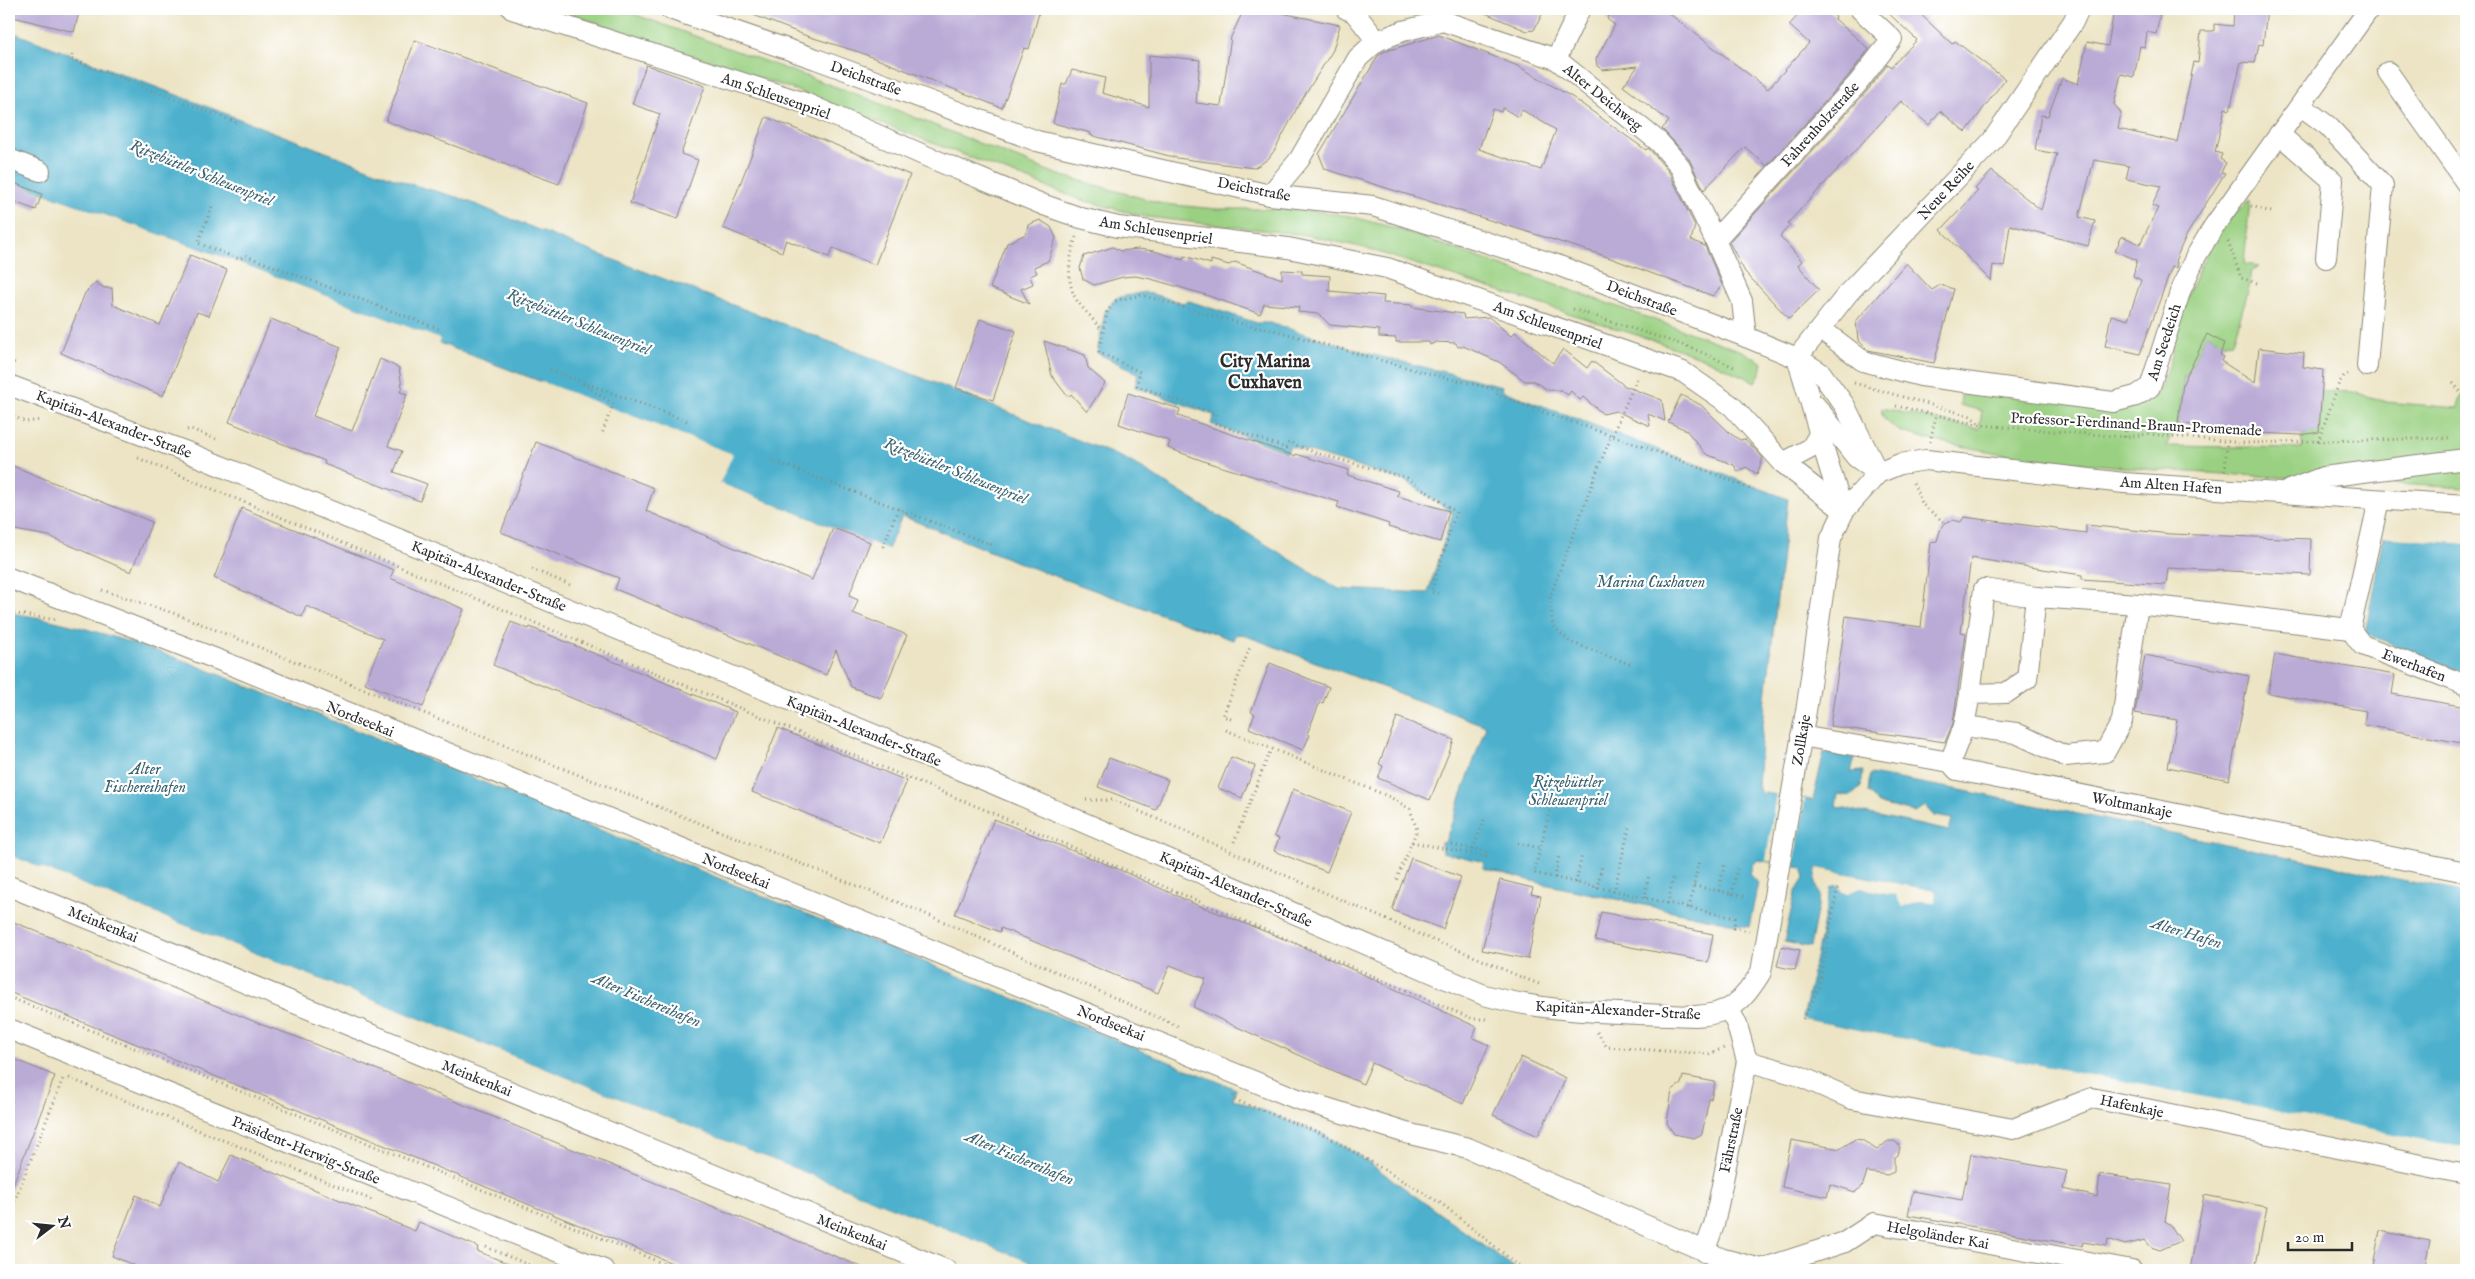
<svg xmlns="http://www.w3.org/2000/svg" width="2475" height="1279" viewBox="0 0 2475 1279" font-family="'IM FELL English',serif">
<rect width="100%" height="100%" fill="#fff"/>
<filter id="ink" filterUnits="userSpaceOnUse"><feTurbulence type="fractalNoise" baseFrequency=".02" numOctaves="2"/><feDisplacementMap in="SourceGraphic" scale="10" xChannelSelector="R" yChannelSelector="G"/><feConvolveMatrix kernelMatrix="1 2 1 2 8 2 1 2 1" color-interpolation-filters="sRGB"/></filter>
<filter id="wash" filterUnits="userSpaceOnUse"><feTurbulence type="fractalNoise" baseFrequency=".0096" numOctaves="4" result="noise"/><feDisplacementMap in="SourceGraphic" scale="20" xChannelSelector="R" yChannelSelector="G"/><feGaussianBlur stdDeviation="1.12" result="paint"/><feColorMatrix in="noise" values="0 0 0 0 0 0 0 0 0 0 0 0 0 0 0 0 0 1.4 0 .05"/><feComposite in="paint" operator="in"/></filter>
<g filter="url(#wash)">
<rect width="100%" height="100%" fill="#ece4c4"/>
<g fill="#9ad081" stroke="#627e56">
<path d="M556 9H620L864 97 1056 174 1163 204 1217 209H1299L1350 216 1398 229 1742 351 1763 363 1761 372 1755 382 1703 358 1646 338 1365 248 1307 235 1146 217 1078 199 795 90Z"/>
<path d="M2250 200 2244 264 2259 266 2250 273V284L2233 342 2224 343 2207 334 2187 376H2184L2178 423 2166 446 2302 448V435L2319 432 2321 391 2354 392 2386 402 2458 408 2459 399 2466 394V488L2154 470 2019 457 1930 440 1899 431 1885 420 1882 415V408L1979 429 1982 411 1960 405 1962 389 2128 408C2162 404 2165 377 2174 349L2170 347C2188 296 2205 234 2250 200Z"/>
</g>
<g fill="#4eb1cd" stroke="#3c6e7c">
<path d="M9 31 407 183 460 198 580 247 862 354 1126 459 1339 589 1428 593 1453 513 1405 481 1290 446 1287 452 1211 424 1214 415 1135 387 1138 373 1097 353 1105 312 1116 298 1145 292 1183 303 1189 301 1257 323H1270L1374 355 1502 386 1501 390 1788 499 1761 742 1758 786 1762 796 1764 793 1813 800 1824 752 1855 758 1851 772 1863 771 1861 787 1851 796 1838 794 1836 807 1949 831 1952 819 1934 816 1925 806 1914 812 1879 804 1868 792 1870 774 1955 789 2466 893V1149L1803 1019 1831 887 1838 885 1842 892 1848 893 1860 888 1897 895 1903 906 1919 901 1934 902 1936 891 1817 868 1815 880 1820 896 1810 947 1784 942 1795 893 1805 877 1802 868 1758 860 1753 865 1750 874 1758 883 1749 927 1544 884 1483 868 1484 862 1442 852 1441 843 1445 842 1486 726 1241 634 1235 635 1233 640 1027 566 902 516 888 549 720 483 732 454 439 343V339L243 264 9 181Z"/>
<path d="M2383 537 2466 544V674L2365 633Z"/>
<path d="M9 613C72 621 129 642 188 662L1236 1089 1233 1099 1323 1134 1354 1152 1518 1270H1049L9 855Z"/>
</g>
<g fill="#ece4c4">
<path d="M9 181 243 264 440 339 439 343 438 345 437 341 242 266 41 196 9 184Z"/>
<path d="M543 382 733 454 720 483 888 549 887 551 719 485 718 482 729 455 542 385Z"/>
<path d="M2394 535 2466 541V544L2394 538Z"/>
<path d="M1776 794 1805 799 1794 865 1766 861Z"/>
<path d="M9 855 1049 1270H1042L9 857Z"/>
<path d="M1817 868 1936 891 1935 902 1919 901 1902 907 1896 895 1860 888 1848 893 1842 892 1838 885 1833 884 1839 882 1844 890H1848L1860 885 1897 893 1904 903 1919 899H1932L1933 893 1819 871 1818 881 1815 880Z"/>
<path d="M1803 1019 2466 1148V1151L1812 1024 1803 1022Z"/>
</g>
<g id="blocks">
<g fill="#b9aad6" fill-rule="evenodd">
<path d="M9 9H80L74 32 9 16Z"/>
<path d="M738 9H1040L1029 49 1024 48 1002 108 859 52 807 36Z"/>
<path d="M1244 9H1262L1340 25 1333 50 1298 106 1276 148 1269 158 1261 164 1254 168 1177 158 1090 135 1091 133 1053 123 1062 84H1066L1072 70 1105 78 1102 93 1149 107V55L1200 60 1196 103 1221 106 1231 37Z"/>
<path d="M1476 9H1545L1534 30 1527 31Z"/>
<path d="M1613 9H1663L1768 89 1809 43 1789 25 1804 9H1827L1836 17 1835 19 1869 49 1849 75 1767 166 1745 147 1704 190 1688 157 1662 129 1669 121 1623 86 1638 66 1603 70 1597 66 1596 59 1615 25 1607 19Z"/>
<path d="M1884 9H1915L1952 44 1955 41 2005 79 1966 132 1940 111 1929 125 1901 101 1788 223 1790 225 1780 236 1802 261 1798 265 1819 290 1789 319 1745 272 1729 242 1867 91 1888 64 1891 67 1917 40Z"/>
<path d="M2114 9H2161L2156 34 2147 32 2145 47 2140 46 2134 77 2121 74 2114 104 2121 113 2118 129 2177 142 2194 62 2198 63 2201 31H2214V24L2233 26 2234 9H2267L2263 45 2259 44 2255 63 2241 62 2230 110 2225 108 2215 152 2222 154 2220 159 2226 163 2221 172 2225 173 2186 236 2175 261 2177 262 2176 268 2172 267 2140 354 2105 346 2111 315 2128 320 2141 280 2133 276 2137 260 2115 251 2122 236 2140 244 2158 208 2152 206 2161 186 2126 179 2129 166 2094 160 2079 217 2095 221 2088 246 2010 225 2004 267 1993 265 1991 281 1941 230 1978 191 1975 189 1992 171 2041 210 2057 154 2035 150 2041 115 2048 116 2062 78 2078 84 2087 42 2108 46Z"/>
<path d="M1439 35 1518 66 1572 97 1646 150 1648 148 1651 151 1669 172 1695 226 1691 240 1705 246 1722 285 1713 296 1602 255 1325 169 1319 154 1378 56 1383 52ZM1503 108 1518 117 1522 110 1556 130 1541 170 1479 149 1493 109 1501 112Z"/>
<path d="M415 40 588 103 559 184 386 121Z"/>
<path d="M646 65 705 86 681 154 698 160 678 219 630 203 660 114 632 104Z"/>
<path d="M766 117 910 175 875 265 833 248 829 257 786 240 782 252 723 228Z"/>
<path d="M9 181 42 194 36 210 9 200Z"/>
<path d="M1040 220 1051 227 1056 238 1048 261 1034 267 1037 273 1030 276 1033 284 1021 289 1029 304 990 288 1007 243 1026 234 1028 225Z"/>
<path d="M1113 247 1120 251 1138 249 1154 251 1183 260 1184 256 1211 264V260L1229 265 1235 262 1282 279V270L1302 271V274L1330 276 1329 291 1384 296 1383 303 1412 305V307L1463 314 1464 319 1489 317 1511 336 1515 332 1553 363 1563 349 1587 368 1592 361 1625 386 1662 400 1665 421 1648 414 1650 426 1616 411 1603 414 1583 397 1580 400 1571 391 1568 395 1561 390H1548L1534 381H1525L1499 362 1463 346 1458 347 1456 343 1436 342 1430 345 1429 342H1396V338L1379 337V330L1330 325 1319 314 1298 312 1299 307 1264 304 1260 314 1203 294 1151 279 1135 276 1123 277 1094 285 1083 279 1080 268 1084 256Z"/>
<path d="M190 255 227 270 209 316 197 312 163 396 61 353 85 293 96 282 104 288H112L113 305 160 325Z"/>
<path d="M1906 263 1932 290 1940 285 1954 289 1934 363 1868 350 1858 340 1856 321Z"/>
<path d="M271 319 341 347 313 416 352 431 380 359 399 368 402 387 400 392 407 394 388 446 402 451 394 472 427 484 420 501 324 464 325 461 229 422Z"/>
<path d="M980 319 1016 331 993 400 956 388Z"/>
<path d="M2207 334 2224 343 2220 355 2223 357 2221 361 2255 383 2259 348 2304 353 2303 367 2323 370 2319 432 2301 435 2234 432 2178 423 2183 383Z"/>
<path d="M1044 341 1085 355 1088 368 1105 383 1087 412 1071 394 1068 397 1052 376Z"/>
<path d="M1128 393 1180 409 1178 416 1295 456 1296 454 1349 470 1347 475 1399 491 1397 496 1449 511 1440 542 1388 527 1389 524 1337 507 1339 502 1209 463 1168 448 1170 441 1119 424Z"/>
<path d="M1681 395 1701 405 1731 434 1740 440 1745 439 1763 458 1757 474 1746 467 1738 472 1734 465 1706 454 1686 430 1668 422Z"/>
<path d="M536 442 654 488 646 511 812 580 833 528 870 542 849 596 858 600 853 613 907 635 881 698 851 687 836 650 826 675 615 589 619 578 501 532Z"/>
<path d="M13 466 152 522 131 572 49 536 9 529V477Z"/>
<path d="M242 508 394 570 390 578 464 609 423 707 365 683 383 639 306 606 302 617 214 578Z"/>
<path d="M1964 517 2086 533V525L2170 534 2311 539 2310 575 2168 568 2166 585 2082 579V575L1971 558 1961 632 1966 633 1964 648 1953 723 1945 742 1830 726 1846 616 1921 627 1931 542 1937 541 1940 531 1945 523 1953 520 1961 522Z"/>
<path d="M511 622 529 629 530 627 736 712 717 759 493 665Z"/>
<path d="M2275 654 2395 675 2392 694 2466 707V744L2364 725 2366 711 2268 693Z"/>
<path d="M2145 655 2249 676 2229 780 2168 767 2177 720 2135 713Z"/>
<path d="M1270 663 1329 687 1323 703 1320 702 1307 734 1310 735 1303 750 1249 728 1255 714 1251 712Z"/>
<path d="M1397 717 1454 740 1430 800 1378 778 1383 766 1379 764Z"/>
<path d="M778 728 907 781 880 843 752 792Z"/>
<path d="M1231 757 1255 766 1242 798 1218 788Z"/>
<path d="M1109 758 1168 780 1156 810 1098 787Z"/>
<path d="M1293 789 1351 812 1327 872 1274 851 1279 838 1274 836Z"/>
<path d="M994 819 1118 869 1195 904 1297 944 1477 1027 1473 1038 1489 1045 1463 1104 1372 1063 1363 1084 1193 1007 1206 979 1170 965 1158 993 1001 928 1000 932 955 914Z"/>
<path d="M1411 858 1461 877 1443 929 1392 910Z"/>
<path d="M1500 880 1533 888 1531 894 1541 896 1528 959 1482 950Z"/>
<path d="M1601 912 1713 934 1708 962 1595 940Z"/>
<path d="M9 920 265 1026 297 1037 869 1270H689L9 992Z"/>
<path d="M1782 946 1800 950 1795 970 1777 966Z"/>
<path d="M9 1057 55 1076 10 1192H9Z"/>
<path d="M1521 1057 1566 1078 1538 1136 1493 1115Z"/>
<path d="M1683 1076 1715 1082 1711 1099H1709L1702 1134 1694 1138 1674 1134 1667 1123 1672 1090 1681 1084Z"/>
<path d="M1855 1139 1862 1140 1877 1150 1888 1141H1894L1898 1144 1900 1148 1898 1155 1894 1158V1172L1887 1175 1867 1172 1862 1187 1855 1192 1830 1184 1827 1197 1782 1187 1791 1140 1840 1149Z"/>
<path d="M1971 1154 2067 1171 2063 1189 2097 1197 2100 1174 2171 1185 2165 1222 2171 1226 2181 1241 2160 1250 2151 1247 2145 1240 2125 1245 2108 1239 2107 1246 2083 1242 2082 1246 1908 1215 1913 1191 1962 1200Z"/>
<path d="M231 1155 415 1231 419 1222 478 1247 477 1251 524 1270H145L112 1256 136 1195 160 1207 179 1162 218 1182Z"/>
<path d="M2204 1195 2267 1207 2255 1270H2190Z"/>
<path d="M2380 1231 2430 1241 2424 1270H2372Z"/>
</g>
</g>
</g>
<g filter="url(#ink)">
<use href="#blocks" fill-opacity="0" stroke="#8c8878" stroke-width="1"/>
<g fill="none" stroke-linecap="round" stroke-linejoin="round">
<defs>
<g id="minor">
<path d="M512 9 805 103 928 157 1044 205 1081 218 1118 227 1288 248 1387 268 1683 372 1732 406 1783 463 1844 511"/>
<path d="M670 9 816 59 1037 141 1270 195 1373 206 1557 265 1746 337 1797 358 1821 373 1845 406 1878 473"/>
<path d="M1346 9 1354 12 1377 41"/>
<path d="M1556 59 1580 9"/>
<path d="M2388 72 2466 183"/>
<path d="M2301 106 2328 126 2383 185 2367 366"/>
<path d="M2279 134 2333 181 2326 258"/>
<path d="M9 159 40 171"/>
<path d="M1270 195 1299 160 1358 58 1377 41 1403 31 1443 21 1556 59 1659 142 1679 165 1715 240 1742 301 1746 337"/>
<path d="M1715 240 1858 83 1892 39 1860 9"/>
<path d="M1821 329 1863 361 1921 376 2113 402 2136 396 2150 387 2181 289 2196 256 2214 226 2369 9"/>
<path d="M1797 358 1849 292 1992 141 2073 22 2079 9"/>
<path d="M1797 358C1814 409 1825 461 1844 511"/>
<path d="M9 385 187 452 994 784 1484 995C1552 1014 1624 1013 1695 1016 1730 1014 1743 1002 1761 972L1807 705 1831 538 1844 511 1878 473 1900 464 1926 460 2124 483 2466 505"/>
<path d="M1815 405 1856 457 1870 467"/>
<path d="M1783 463 1811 448 1820 433"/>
<path d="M2289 490 2323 477 2466 459"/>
<path d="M2379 500 2350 629 2362 645 2466 685"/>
<path d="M9 578 234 666 1295 1098 1406 1133 1468 1148 1723 1259 1761 1269 1845 1242 1874 1223 2132 1270"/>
<path d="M1970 694 1984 589 2036 597"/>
<path d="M1964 726 2016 733 2065 756 2105 752 2122 721 2138 604"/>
<path d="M1801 736 1950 762 1957 770 2466 872"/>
<path d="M1950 762 1964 726 1970 694 2006 693 2027 679 2036 597 2138 604 2350 629"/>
<path d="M9 886 946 1270"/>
<path d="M9 1029 604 1270"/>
<path d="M1747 1061 1797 1075 1852 1099 2013 1129 2092 1098 2466 1174"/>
<path d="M1704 1252 1714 1225 1747 1061 1737 1025 1729 1009"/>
</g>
</defs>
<use href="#minor" stroke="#8c8878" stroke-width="22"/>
<g stroke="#8c8878" stroke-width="3" stroke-dasharray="1 4" stroke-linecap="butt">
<path d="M72 55 71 59 238 123"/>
<path d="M2251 206 2275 213"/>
<path d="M212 207 198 243 239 259 246 256 442 330"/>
<path d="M1076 237C1070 256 1065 280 1076 299 1082 309 1092 316 1098 327L1103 328"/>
<path d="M2228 241 2241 278 2257 283"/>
<path d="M1573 309 1692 348 1734 367"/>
<path d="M9 361 18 364"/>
<path d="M550 370 687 421"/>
<path d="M1854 383 1970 416 1980 424"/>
<path d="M2453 383 2466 398"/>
<path d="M583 384 613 404 602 434"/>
<path d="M1896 406 1981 425 2125 437 2149 434 2244 443 2450 438"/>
<path d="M9 414 26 422 41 420"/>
<path d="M187 430 191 429 216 439"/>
<path d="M2125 437 2127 418"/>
<path d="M1930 442 1936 415"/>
<path d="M2318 442 2339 383 2344 376 2348 374"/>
<path d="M138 458 983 809 1473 1019H1488"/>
<path d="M771 460 995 546"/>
<path d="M2225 471 2227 442"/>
<path d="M1913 483 1923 505 1945 523"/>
<path d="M883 547 898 509"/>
<path d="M532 569 570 585"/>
<path d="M102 590 176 614 917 910 1180 1027"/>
<path d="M1438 594 1431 592 1456 512 1407 478 1316 453 1289 442 1286 448 1214 423 1216 414 1137 386 1140 372 1099 352 1107 312 1115 301 1141 295 1257 328 1263 327 1426 373 1498 390 1497 395C1581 427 1669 452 1752 490"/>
<path d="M9 613 57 620"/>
<path d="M1630 664 1570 642 1553 626 1550 597 1600 463 1638 376"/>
<path d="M1231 719 1223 716 1251 645"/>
<path d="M1226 730 1390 797 1410 809 1417 830 1396 881"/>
<path d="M1086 800H1114L1435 941C1470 953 1504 971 1539 984"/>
<path d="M1551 806 1534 873 1735 918 1734 928 1749 931"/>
<path d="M1234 842 1271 749"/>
<path d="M1412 842 1486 857V851L1451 845"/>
<path d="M1518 843 1540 848"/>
<path d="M1473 849 1485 817"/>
<path d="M1555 878 1559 855"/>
<path d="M1576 883 1582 854"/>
<path d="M1694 886 1744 896"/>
<path d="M1597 888 1602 865"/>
<path d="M1719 891 1725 862"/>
<path d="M1614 892 1629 828"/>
<path d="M1732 894 1737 869"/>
<path d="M1645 898 1649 874"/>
<path d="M1668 904 1673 878"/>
<path d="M1689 908 1699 861"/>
<path d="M9 997 679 1270"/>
<path d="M1803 1019 1819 987 1838 885"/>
<path d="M1597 1032 1607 1047 1709 1054 1724 1048"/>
<path d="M69 1078 372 1200"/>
<path d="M1234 1096 1233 1099 1323 1134 1354 1152 1442 1204 1524 1270"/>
<path d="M9 1215 64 1076"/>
<path d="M486 1247 541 1270"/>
</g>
<use href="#minor" stroke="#fff" stroke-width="20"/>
</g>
</g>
<g text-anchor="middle" stroke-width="4.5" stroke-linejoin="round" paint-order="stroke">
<g font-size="15" fill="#2b2b2b" stroke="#fff">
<text transform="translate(866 78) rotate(20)" y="5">Deichstraße</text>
<text transform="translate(776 96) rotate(19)" y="5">Am Schleusenpriel</text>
<text transform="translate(1603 97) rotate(39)" y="5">Alter Deichweg</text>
<text transform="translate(1820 124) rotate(-48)" y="5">Fahrenholzstraße</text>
<text transform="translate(1254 189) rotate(11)" y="5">Deichstraße</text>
<text transform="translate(1946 190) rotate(-47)" y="5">Neue Reihe</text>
<text transform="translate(1156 230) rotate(9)" y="5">Am Schleusenpriel</text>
<text transform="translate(1642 298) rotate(21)" y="5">Deichstraße</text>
<text transform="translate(1548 325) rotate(20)" y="5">Am Schleusenpriel</text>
<text transform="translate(2164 342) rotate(-72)" y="5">Am Seedeich</text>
<text transform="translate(114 424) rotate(21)" y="5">Kapitän-Alexander-Straße</text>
<text transform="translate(2136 424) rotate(3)" y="5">Professor-Ferdinand-Braun-Promenade</text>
<text transform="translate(2171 485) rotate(4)" y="5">Am Alten Hafen</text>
<text transform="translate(489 576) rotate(22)" y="5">Kapitän-Alexander-Straße</text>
<text transform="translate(2414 665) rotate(21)" y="5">Ewerhafen</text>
<text transform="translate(360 719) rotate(22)" y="5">Nordseekai</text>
<text transform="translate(864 731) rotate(22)" y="5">Kapitän-Alexander-Straße</text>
<text transform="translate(1801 740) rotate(-80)" y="5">Zollkaje</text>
<text transform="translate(2132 805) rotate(11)" y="5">Woltmankaje</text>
<text transform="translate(736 871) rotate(22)" y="5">Nordseekai</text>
<text transform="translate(1236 889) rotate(24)" y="5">Kapitän-Alexander-Straße</text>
<text transform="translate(103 924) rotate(22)" y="5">Meinkenkai</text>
<text transform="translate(1618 1010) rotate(3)" y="5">Kapitän-Alexander-Straße</text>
<text transform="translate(1111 1023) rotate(22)" y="5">Nordseekai</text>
<text transform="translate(477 1078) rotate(22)" y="5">Meinkenkai</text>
<text transform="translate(2132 1106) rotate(12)" y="5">Hafenkaje</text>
<text transform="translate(1731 1140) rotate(-78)" y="5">Fährstraße</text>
<text transform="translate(306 1150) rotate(22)" y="5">Präsident-Herwig-Straße</text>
<text transform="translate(852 1232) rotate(22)" y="5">Meinkenkai</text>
<text transform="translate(1938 1235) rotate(10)" y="5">Helgoländer Kai</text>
</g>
<g font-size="16" font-style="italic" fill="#39616c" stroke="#fff">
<text transform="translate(202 172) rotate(22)" y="6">Ritzebüttler Schleusenpriel</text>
<text transform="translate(579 321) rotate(22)" y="6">Ritzebüttler Schleusenpriel</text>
<text transform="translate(956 470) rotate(22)" y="6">Ritzebüttler Schleusenpriel</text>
<text x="1651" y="587">Marina Cuxhaven</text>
<text x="145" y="774">Alter<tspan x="145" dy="18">Fischereihafen</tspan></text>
<text x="1568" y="787">Ritzebüttler<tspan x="1568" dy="18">Schleusenpriel</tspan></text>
<text transform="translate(2187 932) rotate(17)" y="6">Alter Hafen</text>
<text transform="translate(647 999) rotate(23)" y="6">Alter Fischereihafen</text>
<text transform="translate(1020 1157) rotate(23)" y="6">Alter Fischereihafen</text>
</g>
<g font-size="18" font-weight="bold" fill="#2b2b2b" stroke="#fff">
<text x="1265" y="367">City Marina<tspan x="1265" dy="21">Cuxhaven</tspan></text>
</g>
</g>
<rect width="2475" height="1279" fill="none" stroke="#fff" stroke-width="30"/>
<g transform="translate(52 1226) rotate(74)" stroke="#ffffff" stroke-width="4" paint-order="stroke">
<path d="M0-4L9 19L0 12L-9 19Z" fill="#2b2b2b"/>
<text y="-8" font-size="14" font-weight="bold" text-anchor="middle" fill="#2b2b2b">N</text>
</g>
<path d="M2288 1242v8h64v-8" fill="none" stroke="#2b2b2b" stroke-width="2.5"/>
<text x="2295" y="1242" font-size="15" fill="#2b2b2b" stroke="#ffffff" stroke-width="4" paint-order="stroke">20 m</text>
</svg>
